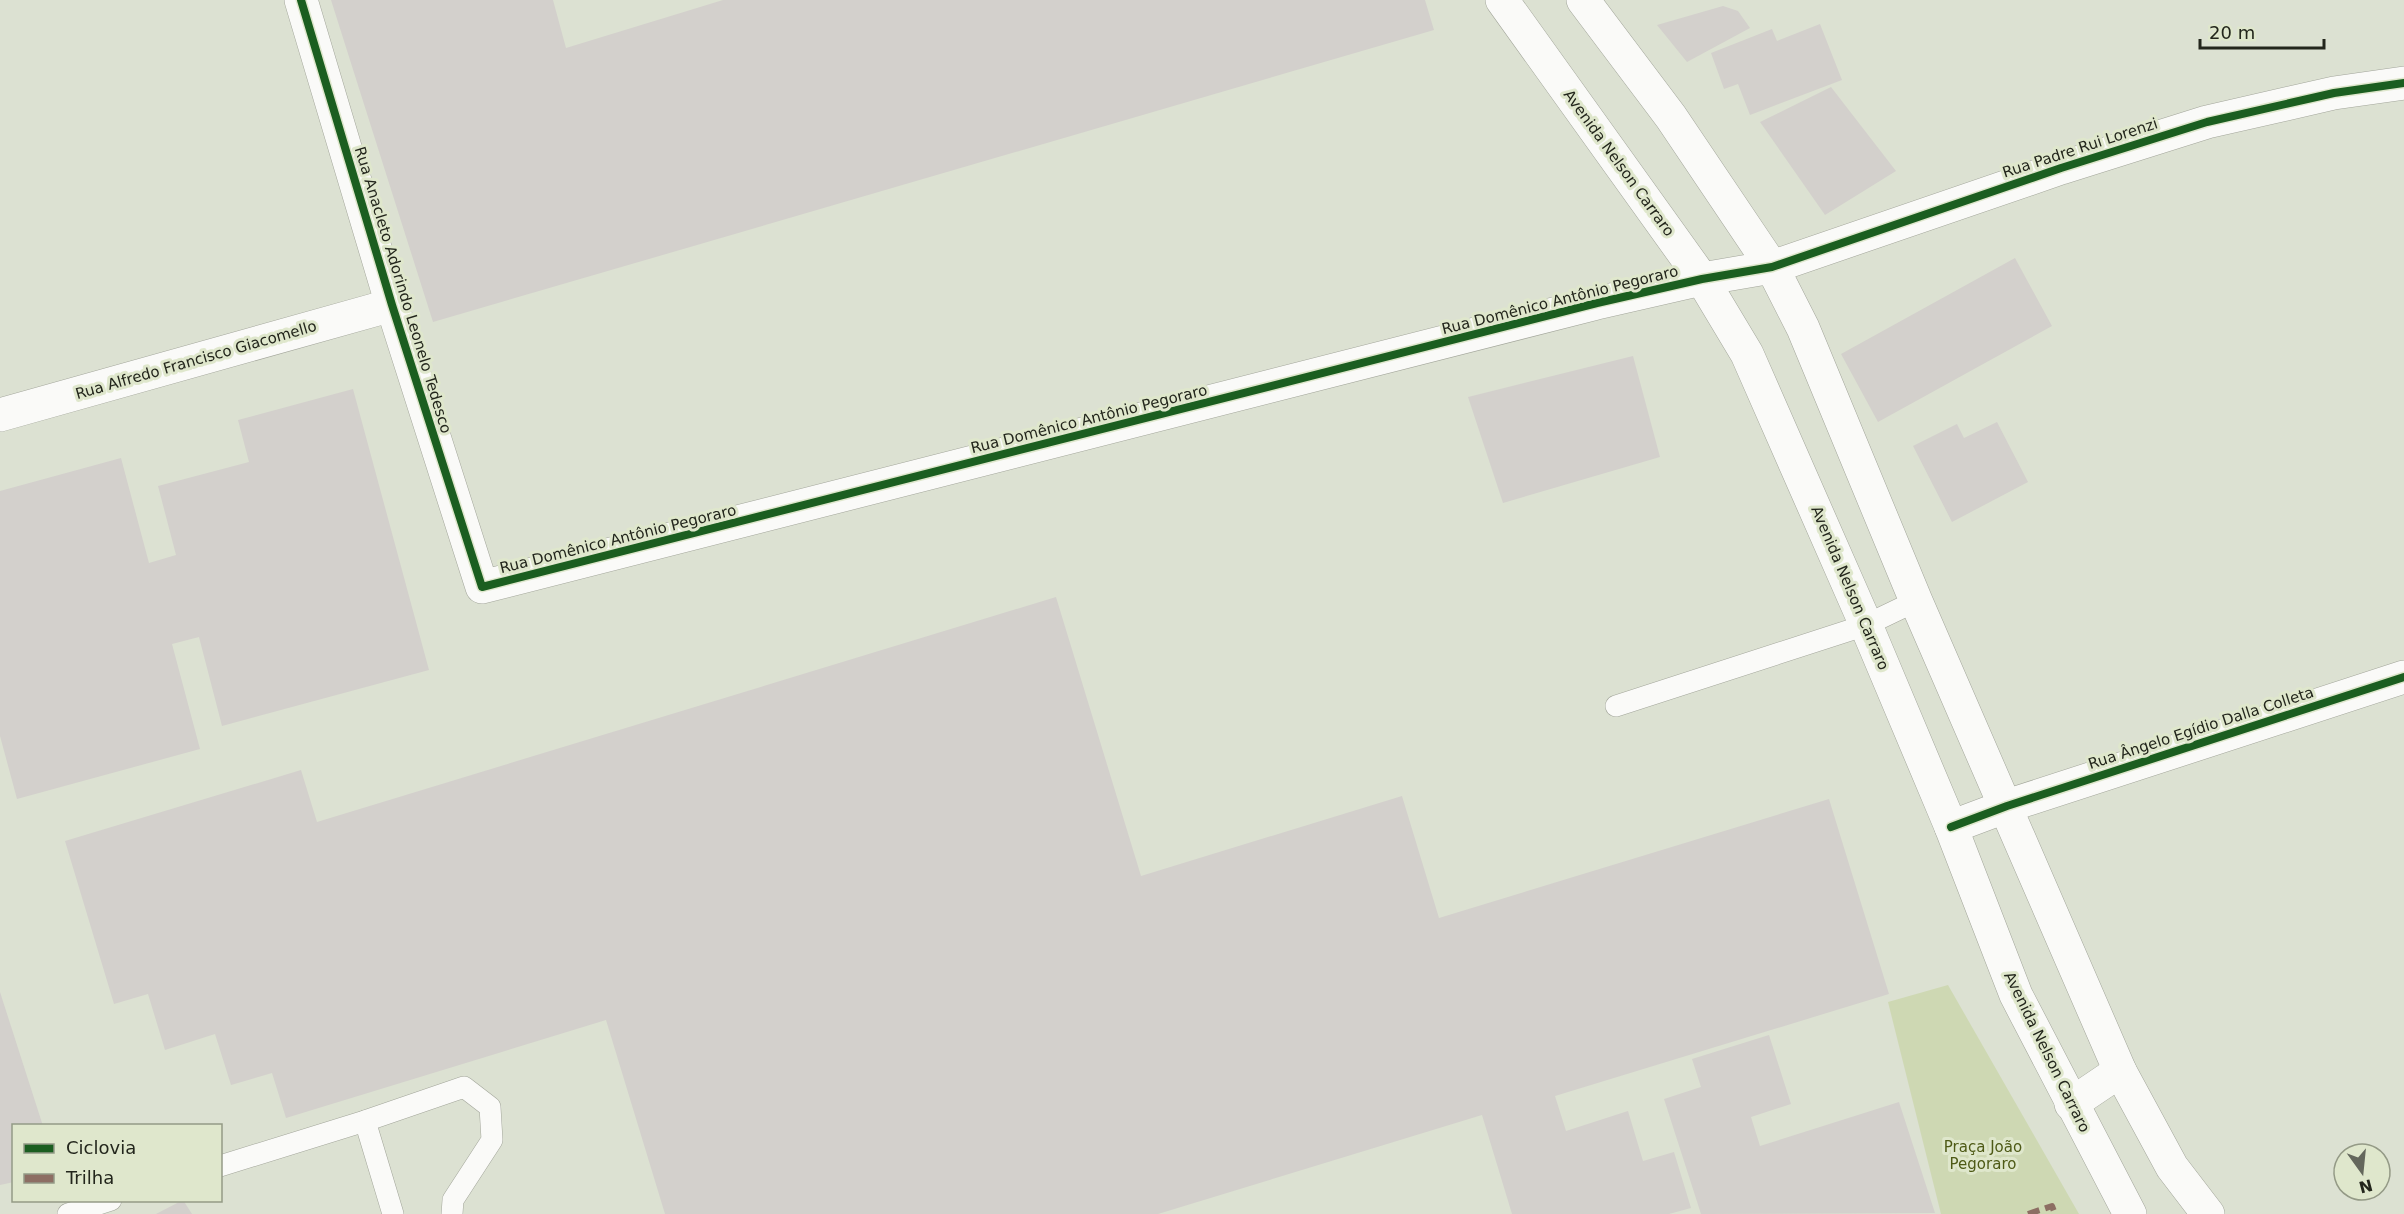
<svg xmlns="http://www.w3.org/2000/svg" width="2404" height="1214" viewBox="0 0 2404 1214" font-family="'DejaVu Sans',sans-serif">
<rect width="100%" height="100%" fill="#dce1d2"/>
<path fill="#ced8b3" d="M1948 985 2079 1214H1941L1888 1002Z"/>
<g fill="#d3d0cc">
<path d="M331 0H553L566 48 723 0H1425L1434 30 433 322Z"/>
<path d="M1723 6 1738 11 1750 28 1687 62 1657 25Z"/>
<path d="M1820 24 1842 80 1750 115 1738 84 1724 89 1711 53 1772 29 1777 41Z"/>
<path d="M1831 87 1896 171 1825 215 1760 122Z"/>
<path d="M2015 258 2052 326 1878 422 1841 354Z"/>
<path d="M1633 356 1660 457 1503 503 1468 397Z"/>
<path d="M353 389 429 670 222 726 199 637 172 644 200 749 17 799 0 736V491L121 458 149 563 176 555 158 486 249 462 238 420Z"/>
<path d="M1997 422 2028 482 1952 522 1913 446 1957 424 1964 438Z"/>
<path d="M1056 597 1141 876 1402 796 1439 918 1829 799 1889 994 1555 1096 1566 1131 1628 1111 1643 1161 1674 1152 1691 1208 1669 1214H1512L1482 1115 1158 1214H665L606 1020 286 1118 272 1073 231 1085 215 1034 165 1050 148 994 114 1004 65 841 301 770 317 822Z"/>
<path d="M0 992 43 1126H14V1182L0 1185Z"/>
<path d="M1769 1035 1791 1104 1751 1117 1760 1146 1899 1102 1935 1213 1701 1214 1664 1099 1701 1087 1692 1059Z"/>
<path d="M183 1200 192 1214H156Z"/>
</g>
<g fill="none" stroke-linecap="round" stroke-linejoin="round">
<defs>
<g id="lane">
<path d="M1616 706 1866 625 1916 601"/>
<path d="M365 1121 393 1214"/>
<path d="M220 1166 365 1121 464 1087 490 1107 492 1140 453 1200 452 1214"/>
<path d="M68 1214 111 1200"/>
</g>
<g id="street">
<path d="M301 0 392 305 482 587 1597 303 1702 279 1772 267 2061 168 2207 122 2334 93 2404 83"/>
<path d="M0 415 392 305"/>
<path d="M1951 827 2007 806 2404 677"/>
</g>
<g id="secondary">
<path d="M1502 0 1702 279 1747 354 1866 625 1951 827 2016 995 2130 1214"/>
<path d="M1583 0 1671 117 1772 267 1803 328 1916 601 2120 1071 2172 1167 2208 1214"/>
<path d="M2071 1104 2120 1071"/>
</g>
</defs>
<use href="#lane" stroke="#a2a59a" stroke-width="22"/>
<use href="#street" stroke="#a2a59a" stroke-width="34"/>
<use href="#secondary" stroke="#a2a59a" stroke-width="34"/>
<use href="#lane" stroke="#fafaf8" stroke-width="21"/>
<use href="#street" stroke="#fafaf8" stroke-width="33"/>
<use href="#secondary" stroke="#fafaf8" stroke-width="33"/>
<path stroke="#8d6e63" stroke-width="6" stroke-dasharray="12 6" stroke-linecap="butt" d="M2028 1214 2052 1206 2055 1214"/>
<defs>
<g id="cycleway">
<path d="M301 0 392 305 482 587 1597 303 1702 279 1772 267 2061 168 2207 122 2334 93 2404 83"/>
<path d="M1951 827 2007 806 2404 677"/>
</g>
</defs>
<use href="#cycleway" stroke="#dfe7cc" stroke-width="11"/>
<use href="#cycleway" stroke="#1b5e20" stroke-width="8"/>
</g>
<g text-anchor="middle" stroke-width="6" stroke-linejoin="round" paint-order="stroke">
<g font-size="15" fill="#23261c" stroke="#dfe7cc">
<text transform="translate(2080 148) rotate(-18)" y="5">Rua Padre Rui Lorenzi</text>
<text transform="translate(1619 163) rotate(54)" y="5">Avenida Nelson Carraro</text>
<text transform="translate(403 290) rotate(73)" y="5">Rua Anacleto Adorindo Leonelo Tedesco</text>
<text transform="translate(1560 300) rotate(-14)" y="5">Rua Domênico Antônio Pegoraro</text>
<text transform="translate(196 360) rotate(-16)" y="5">Rua Alfredo Francisco Giacomello</text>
<text transform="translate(1089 419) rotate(-14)" y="5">Rua Domênico Antônio Pegoraro</text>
<text transform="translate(618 539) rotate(-14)" y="5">Rua Domênico Antônio Pegoraro</text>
<text transform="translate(1850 588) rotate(67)" y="5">Avenida Nelson Carraro</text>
<text transform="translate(2201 728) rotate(-18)" y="5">Rua Ângelo Egídio Dalla Colleta</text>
<text transform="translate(2047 1052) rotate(64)" y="5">Avenida Nelson Carraro</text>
</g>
<g font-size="15" fill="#4e5a16" stroke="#dfe7cc">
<text x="1983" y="1152">Praça João<tspan x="1983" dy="17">Pegoraro</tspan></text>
</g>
</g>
<rect x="12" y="1124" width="210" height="78" fill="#dfe7cc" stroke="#949a86" stroke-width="1.5"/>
<rect x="24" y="1144" width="30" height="9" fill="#1b5e20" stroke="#949a86" stroke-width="1.5"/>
<text x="66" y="1154" font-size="18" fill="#23261c">Ciclovia</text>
<rect x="24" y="1174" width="30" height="9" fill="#8d6e63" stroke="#949a86" stroke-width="1.5"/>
<text x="66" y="1184" font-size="18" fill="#23261c">Trilha</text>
<g transform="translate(2362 1172) rotate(165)"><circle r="28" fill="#dfe7cc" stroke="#949a86" stroke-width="1.5"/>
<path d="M0-4.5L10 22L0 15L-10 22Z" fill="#64675c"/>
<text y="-9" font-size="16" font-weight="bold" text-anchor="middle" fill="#23261c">N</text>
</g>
<path d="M2200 39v9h124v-9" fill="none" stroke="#23261c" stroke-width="3"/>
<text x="2209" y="39" font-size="18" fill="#23261c" stroke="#dfe7cc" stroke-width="4.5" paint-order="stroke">20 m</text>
</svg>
